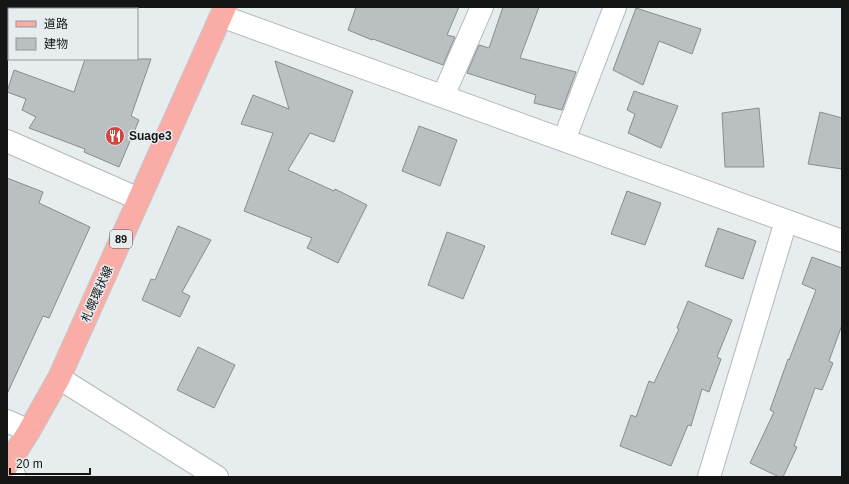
<svg xmlns="http://www.w3.org/2000/svg" width="849" height="484" viewBox="0 0 849 484" font-family="Arial,'Noto Sans JP',sans-serif">
<rect width="100%" height="100%" fill="#e7ecef"/>
<g fill="#babfc1" stroke="#888d8f">
<path d="M356 7H459L447 35 455 37 443 65 373 39 372 40 348 30Z"/>
<path d="M503 7H539L520 58 576 72 562 110 534 103 536 95 467 73 479 45 489 48Z"/>
<path d="M636 8 701 29 692 54 659 41 643 85 613 70Z"/>
<path d="M85 59H151L131 116 139 120 119 167 84 152 85 149 29 128 36 117 22 110 26 99 7 92 14 70 74 92Z"/>
<path d="M275 61 353 91 334 142 310 133 288 170 334 191 335 189 367 205 338 263 307 248 312 238 244 211 273 133 241 124 253 95 289 109Z"/>
<path d="M634 91 678 106 661 148 628 133 635 114 627 110Z"/>
<path d="M759 108 764 167H725L722 113Z"/>
<path d="M820 112 842 118V169L808 164Z"/>
<path d="M419 126 457 140 440 186 402 171Z"/>
<path d="M7 178 43 192 39 203 90 227 49 318 43 316 7 394Z"/>
<path d="M627 191 661 203 645 245 611 234Z"/>
<path d="M178 226 211 240 182 292 190 296 180 317 142 300 151 279 155 280Z"/>
<path d="M718 228 756 241 743 279 705 266Z"/>
<path d="M447 232 485 246 463 299 428 285Z"/>
<path d="M812 257 842 268V325L829 361 833 363 822 390 815 388 794 446 797 447 783 477H779L750 463 774 412 770 410 788 359 789 360 816 290 802 284Z"/>
<path d="M688 301 732 320 717 357 721 359 709 392 702 389 691 426 688 425 671 466 620 446 631 415 636 417 649 381 654 383 679 329 677 328Z"/>
<path d="M198 347 235 365 214 408 177 390Z"/>
</g>
<g fill="none" stroke-linecap="round" stroke-linejoin="round">
<defs>
<g id="minor">
<path d="M221 16 842 241"/>
<path d="M443 96 482 7"/>
<path d="M564 140 615 7"/>
<path d="M7 141 139 199"/>
<path d="M59 378 217 477"/>
<path d="M7 421 29 431"/>
<path d="M9 464 15 477"/>
<path d="M709 477 786 221"/>
</g>
<path id="primary" d="M7 466 29 431 59 378 225 7"/>
</defs>
<use href="#minor" stroke="#b3b8ba" stroke-width="24"/>
<use href="#primary" stroke="#c7c7c7" stroke-width="24"/>
<use href="#minor" stroke="#fff" stroke-width="22"/>
<use href="#primary" stroke="#faaca6" stroke-width="22"/>
</g>
<defs>
<symbol id="restaurant-disc" viewBox="-11 -11 22 22"><circle r="9.5" fill="#d3443f" stroke="#e7ecef"/><path d="M-5-6h1v4h1v-4h1v4h1v-4h1v5L-1.5 .5V6h-2V.5L-5-1ZM5-6V6H3V1.5H1.5Q1.5-4 5-6Z" fill="#fff"/></symbol>
</defs>
<g fill-rule="evenodd">
<use href="#restaurant-disc" x="104" y="125" width="22" height="22"/>
</g>
<g text-anchor="middle" stroke-width="3" stroke-linejoin="round" paint-order="stroke">
<rect fill="#e7ecef" stroke="#535657" stroke-width="1" x="110" y="230" width="22" height="18" rx="3"/>
<g font-size="11" font-weight="bold" fill="#141616">
<text x="121" y="243">89</text>
</g>
<g font-size="12" font-weight="bold" fill="#141616" stroke="#e7ecef" text-anchor="start">
<text x="129" y="140">Suage3</text>
</g>
<g font-size="12" fill="#141616" stroke="#e7ecef">
<text transform="translate(97 294) rotate(-66)" y="4">札幌環状線</text>
</g>
</g>
<rect width="849" height="484" fill="none" stroke="#141616" stroke-width="16"/>
<rect x="8" y="8" width="130" height="52" fill="#e7ecef" stroke="#939698"/>
<rect x="16" y="21" width="20" height="6" fill="#faaca6" stroke="#939698"/>
<text x="44" y="28" font-size="12" fill="#141616">道路</text>
<rect x="16" y="38" width="20" height="12" fill="#babfc1" stroke="#939698"/>
<text x="44" y="48" font-size="12" fill="#141616">建物</text>
<path d="M10 468v6h80v-6" fill="none" stroke="#141616" stroke-width="2"/>
<text x="16" y="468" font-size="12" fill="#141616" stroke="#e7ecef" stroke-width="3" paint-order="stroke">20 m</text>
</svg>
